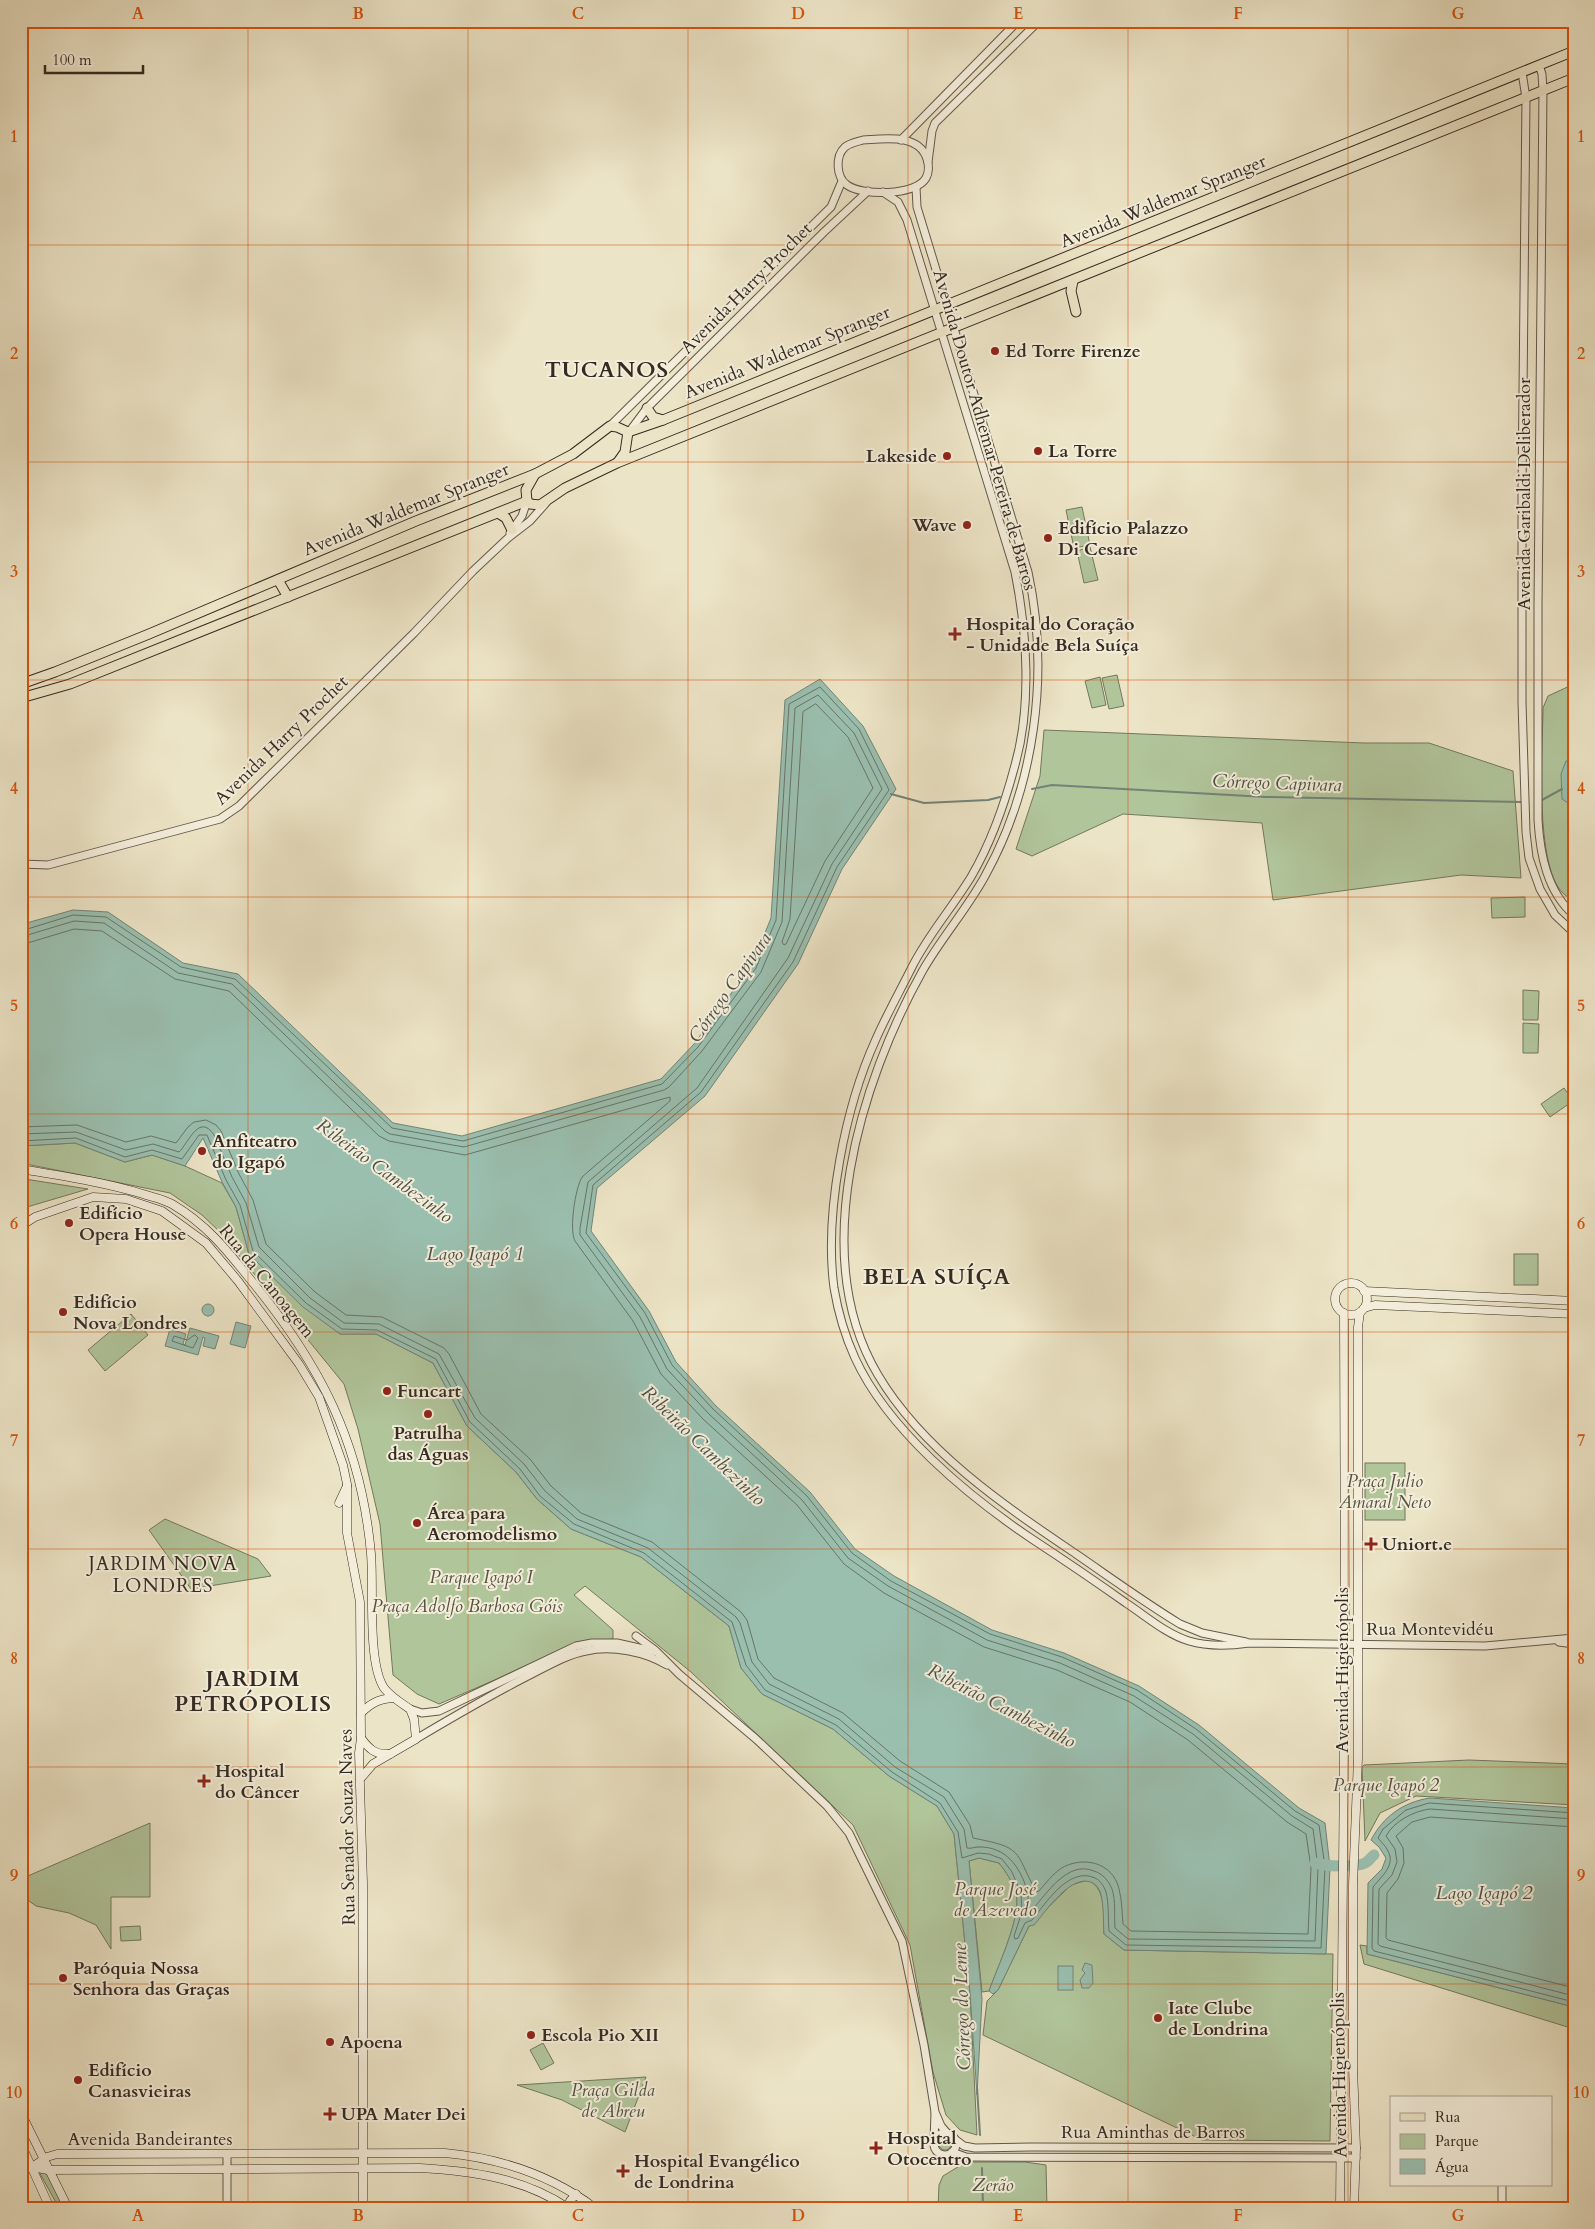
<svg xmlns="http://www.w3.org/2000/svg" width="1595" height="2229" viewBox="0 0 1595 2229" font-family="Cardo,serif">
<rect width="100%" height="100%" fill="#ece4c6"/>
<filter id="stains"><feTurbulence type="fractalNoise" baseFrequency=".004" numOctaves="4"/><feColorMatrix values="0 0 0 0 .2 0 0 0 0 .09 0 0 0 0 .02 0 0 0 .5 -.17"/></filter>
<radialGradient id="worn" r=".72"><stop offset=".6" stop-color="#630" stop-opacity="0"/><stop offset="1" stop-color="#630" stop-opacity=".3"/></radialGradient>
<g fill="#b1c59b" stroke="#73785e">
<path d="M1082 507 1090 545 1074 548 1066 510Z"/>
<path d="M1090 547 1098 580 1084 583 1077 551Z"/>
<path d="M1117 675 1124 706 1109 709 1102 678Z"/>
<path d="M1100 677 1106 705 1092 708 1085 681Z"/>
<path d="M1574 684V896L1570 898C1532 882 1543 745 1543 708L1548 696Z"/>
<path d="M1044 730 1364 743H1429L1513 771 1521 878 1461 875 1273 900 1262 823 1123 814 1032 856 1016 849 1040 776Z"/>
<path d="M1525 897V917L1492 918 1491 898Z"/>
<path d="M1523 990 1539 991 1538 1020H1523Z"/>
<path d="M1523 1023 1539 1024 1538 1053H1523Z"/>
<path d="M1564 1088 1573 1101 1550 1117 1541 1104Z"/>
<path d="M75 1143 125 1162 152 1155 185 1166 222 1183 236 1207 249 1254 340 1334H376L433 1363 467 1426 516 1472 537 1499 571 1529 641 1557 729 1626 741 1668 762 1694 833 1729 889 1776 937 1806 954 1834 970 1993 977 2135 960 2130 946 2115 933 2072 910 1945 853 1825 691 1672 585 1586 574 1595 613 1630V1639L576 1645 439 1704 417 1694 393 1675 380 1524 358 1429 344 1384 220 1232 202 1215 170 1193 21 1163V1146Z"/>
<path d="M21 1179H25L88 1189 27 1207 21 1211Z"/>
<rect x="1514" y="1254" width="24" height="31"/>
<path d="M131 1314 148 1335 105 1371 88 1350Z"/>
<rect x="1365" y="1463" width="40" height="57"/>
<path d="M165 1519 258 1559 271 1576 191 1589 149 1530Z"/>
<path d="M1469 1760 1574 1764V1805L1416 1796 1380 1813 1365 1841 1362 1767 1364 1765Z"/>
<path d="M150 1823V1897H111V1949L96 1925 69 1913 36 1906 21 1895V1879Z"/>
<path d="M979 1858 999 1863C1006 1872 1013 1882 1016 1894 1022 1916 997 1968 989 1991L982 1992 969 1861Z"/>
<path d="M1088 1880C1107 1889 1103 1915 1104 1934L1124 1950 1333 1954 1330 2141 1202 2140 983 2035 987 2001 998 1990 1029 1926 1071 1885Z"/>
<path d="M140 1926 141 1940 121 1941 120 1927Z"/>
<path d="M1360 1945 1367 1946V1954L1574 2007V2029L1364 1964Z"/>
<path d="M543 2043 554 2063 541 2070 530 2050Z"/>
<path d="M646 2077 625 2132 562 2100 517 2085Z"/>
<circle cx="945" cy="2144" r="6"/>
<path d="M966 2162H1025L1046 2165 1047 2208H938L939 2185 943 2176Z"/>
<path d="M38 2170 47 2172 65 2208H59Z"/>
</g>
<g fill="#9abfaf" stroke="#728477">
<path d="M820 679 863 726 896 789 842 869 798 964 705 1096 597 1188 591 1231 649 1311 676 1362 716 1406 810 1492 855 1549 894 1576 992 1630 1064 1653 1139 1686 1199 1725 1299 1808 1325 1823 1330 1867 1326 1954 1124 1950 1104 1934C1103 1921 1104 1907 1101 1895 1100 1890 1097 1885 1093 1883 1072 1872 1046 1911 1034 1925L1029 1926 998 1990 993 1994 989 1991C997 1968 1022 1916 1016 1894 1013 1882 1006 1872 999 1863L979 1858 969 1861 982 1999 977 2095 970 1993 954 1834 937 1806 889 1776 833 1729 762 1694 741 1668 729 1626 641 1557 571 1529 537 1499 516 1472 467 1426 433 1363 376 1334H340L303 1307 249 1254 236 1207 222 1182 203 1138 185 1166 152 1155 125 1162 75 1143 21 1146V927L30 922 73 910 108 912 183 963 238 974 393 1123 462 1136 661 1079 694 1044 752 965 771 918 785 700Z"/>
<path d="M1574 759V807L1562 799 1561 774 1566 761Z"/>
<circle cx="208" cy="1310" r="6"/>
<path d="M236 1322 251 1326 245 1348 230 1344Z"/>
<path d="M190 1328 219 1336 215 1349 203 1346 205 1338 203 1337 198 1355 165 1346 170 1329 186 1334 183 1344 185 1345Z"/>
<path d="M1430 1798 1574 1808V2007L1367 1954 1368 1883 1382 1869 1386 1858 1379 1847 1371 1840C1383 1817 1403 1802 1430 1798Z"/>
<path d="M1085 1963 1092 1965 1093 1983 1089 1988H1082L1080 1980 1085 1973 1082 1970Z"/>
<rect x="1058" y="1966" width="15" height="24"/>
</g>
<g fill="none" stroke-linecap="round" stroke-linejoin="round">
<g stroke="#687568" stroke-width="1">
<path d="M816 704 848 737 873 788 825 861 786 944 784 945 782 942 790 919 803 712Z"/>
<path d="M21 931 73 915 106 917 181 967 235 979 392 1128 463 1141 662 1084 698 1047 756 968 776 920 789 704 820 687 859 729 889 790 837 867 793 962 701 1092 593 1185 586 1233 645 1313 672 1365 713 1409 807 1496 852 1553 891 1581 990 1634 1062 1657 1137 1690 1196 1729 1295 1811 1319 1825 1325 1867 1321 1948 1126 1945 1109 1931C1108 1919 1109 1904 1106 1892 1104 1886 1100 1880 1095 1878 1069 1866 1046 1903 1032 1920L1025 1923 1018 1938 1015 1939 1014 1936 1022 1912 1021 1894 1012 1872 1002 1859 989 1854 978 1853 962 1858 958 1832 940 1803 892 1772 836 1725 765 1690 746 1665 732 1622 644 1553 574 1524 540 1496 520 1469 470 1422 436 1359 377 1330 342 1329 306 1303 253 1251 240 1205 226 1180 207 1135H199L182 1159 152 1150 125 1157 76 1138 21 1141"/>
<path d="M21 937 74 921 104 923 178 973 232 984 385 1131 390 1134 464 1147 664 1090 669 1087 702 1051 761 972 782 922 795 708 818 695 854 733 882 789 832 864 788 958 697 1088 588 1182 580 1228V1235L640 1317 667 1369 709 1414 802 1500 848 1558 888 1586 987 1640 1060 1663 1134 1696 1193 1734 1292 1816 1313 1829 1318 1867 1315 1941 1128 1939 1115 1928C1114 1916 1116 1901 1112 1889 1108 1880 1103 1874 1094 1871 1068 1860 1047 1893 1033 1909L1030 1910C1027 1904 1029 1897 1027 1890 1020 1867 1006 1846 978 1847 974 1847 971 1849 967 1848L964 1829 944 1797 895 1767 839 1719 769 1684 752 1662 740 1623 736 1617 648 1548 577 1519 545 1491 524 1464 475 1418 439 1354 379 1324 344 1323 310 1298 259 1247 246 1203 232 1177 214 1135C199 1112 188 1144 179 1152L153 1144 126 1150 76 1132 21 1134"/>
<path d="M21 945 74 929 102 931 175 979 229 991 379 1136 389 1141 465 1155 670 1097V1101L582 1177C575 1189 569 1230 575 1241L633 1321 661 1374 703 1419 797 1505 844 1564 884 1593 984 1647 1057 1670 1130 1702 1188 1740 1287 1822 1306 1834 1311 1868 1308 1934 1131 1931 1123 1924C1122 1913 1122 1900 1119 1889 1113 1862 1082 1855 1060 1869 1052 1875 1045 1884 1039 1891L1036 1892C1014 1849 1023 1848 973 1838L970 1825 949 1792 900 1761 843 1713 774 1678 758 1659 747 1620 741 1612 652 1542 581 1513 551 1486 530 1459 481 1414 449 1354 444 1348 382 1317 346 1315 315 1292 266 1244 253 1200 239 1174 221 1131 216 1125 206 1120 194 1122 188 1127 176 1143 151 1136 126 1142 77 1125 21 1127"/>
<path d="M195 1335 198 1338 193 1348 172 1341 174 1336 187 1340Z"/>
<path d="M1574 1813 1429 1803 1406 1810 1383 1829 1378 1838C1381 1842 1386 1846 1388 1851 1396 1865 1381 1877 1373 1887L1372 1948 1374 1951 1574 2002"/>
<path d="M1574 1819 1430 1809C1414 1811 1394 1821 1386 1836L1395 1849 1397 1862 1392 1875 1379 1889 1378 1944 1380 1946 1574 1996"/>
<path d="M1574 1827 1430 1817 1412 1822 1396 1836 1403 1848 1404 1863 1398 1879 1387 1893 1386 1938 1388 1940 1574 1988"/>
</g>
<g stroke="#728477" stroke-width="2">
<path d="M1032 789 1052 785 1266 797 1521 802"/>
<path d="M891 794 924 803 988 800 1000 797"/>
<path d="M1542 800 1562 789"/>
<path d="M977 2087 980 2135"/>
<path d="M982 2168 983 2208"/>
</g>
<path stroke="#9abfaf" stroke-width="11" d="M1315 1863C1324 1866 1356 1868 1365 1863 1368 1862 1371 1857 1374 1855"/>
<defs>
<g id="tertiary">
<path d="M1539 65 1542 74 1543 90 1538 605V820C1540 854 1547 892 1574 915"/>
<path d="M1522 72 1526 98 1522 490V702L1526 832 1529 858 1540 889 1555 915 1574 933"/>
<path d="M863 140C884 139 919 133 927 159 929 165 929 172 926 178 916 196 862 196 847 185 836 177 835 156 845 147 850 143 856 142 863 140Z"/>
<path d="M901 140 1018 21"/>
<path d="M928 162 932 131 935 123 1039 21"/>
<path d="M916 187 917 207 1028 572C1050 673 1035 786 985 876 967 909 942 937 923 970 860 1082 807 1256 878 1375 923 1451 1005 1506 1076 1554 1111 1578 1144 1602 1180 1624L1202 1633 1246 1642"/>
<path d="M883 192 898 202 907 220 1015 572C1027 632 1032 705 1015 765 1005 803 991 843 971 877 952 908 928 935 912 967 900 991 887 1014 876 1039 845 1107 824 1213 834 1288 838 1312 845 1336 855 1358 888 1430 968 1496 1032 1539 1064 1560 1095 1581 1126 1603 1146 1616 1166 1634 1189 1641 1209 1647 1229 1646 1249 1643L1485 1646 1574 1638"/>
<path d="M610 426 831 207 842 181"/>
<path d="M629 432 647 408 824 232 868 191"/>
<path d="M510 533 522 516 527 501"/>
<path d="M21 864 48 865 220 819 239 806 414 633 473 571 508 538 530 521 546 503"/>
<path d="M636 1636 655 1650"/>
<path d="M1559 1642 1574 1644"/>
<path d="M410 1709 422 1713 439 1711 576 1646 592 1643H617L657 1652 679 1674 756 1739 827 1806 849 1833 902 1941 924 2045 935 2112 941 2126 948 2134"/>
<path d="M416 1739C453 1717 489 1696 526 1677 546 1667 565 1655 586 1651 612 1645 645 1652 667 1665"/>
<circle cx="945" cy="2144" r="11"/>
<path d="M952 2137 964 2146 975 2148 1032 2147 1356 2148"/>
<path d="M934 2141 935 2113"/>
<path d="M952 2152 966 2157 1356 2158"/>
<path d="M227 2154V2208"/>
<path d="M21 2167H32"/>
<path d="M1502 2208V2185"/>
</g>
<g id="secondary">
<path d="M21 1169C62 1176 103 1182 143 1194 152 1197 163 1199 172 1204 206 1224 226 1249 250 1279 320 1364 361 1442 371 1554 374 1587 367 1662 384 1688 391 1697 401 1703 410 1709L414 1719 416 1739 373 1764 361 1778"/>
<path d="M21 1226 35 1217 93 1197 126 1199 162 1211 206 1243 238 1281 299 1364 319 1397 343 1465 347 1484V1533L360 1602 361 1738 359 1753 363 1883V2208"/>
<circle cx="1351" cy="1299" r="16"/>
<path d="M1364 1291 1574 1301"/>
<path d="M1364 1308 1375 1305 1574 1314"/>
<path d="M339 1503 347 1486"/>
<path d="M361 1713C371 1703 379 1699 393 1698"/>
<path d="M361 1738C369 1749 375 1755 390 1754"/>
<path d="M21 2113 68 2208"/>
<path d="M21 2144 50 2208"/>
<path d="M32 2167 47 2157 57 2154 445 2153C499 2158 551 2175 595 2208"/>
<path d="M32 2167 48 2170 420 2168C472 2171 524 2178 568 2208L570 2201 576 2194"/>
<path d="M1340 2208 1345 1643 1344 1313"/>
<path d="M1354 2208 1356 2148 1353 2068V1885L1358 1758V1327L1360 1312"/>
</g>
<g id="primary">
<path d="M1073 281 1071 291 1076 312"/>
<path d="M647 408 653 417 663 420"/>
<path d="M618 462 625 452 628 432"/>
<path d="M527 501 526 490 535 474"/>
<path d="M498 513 506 518 512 530"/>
<path d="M278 580 288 597"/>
<path d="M21 684 55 672 149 634 416 521 535 474 573 454 610 426 617 427 628 432 663 420 1574 51"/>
<path d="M21 698 70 684 527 501 530 504 540 505 565 488 617 463 1574 78"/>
</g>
</defs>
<use href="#tertiary" stroke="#63594b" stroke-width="9"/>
<use href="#secondary" stroke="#352b22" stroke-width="9"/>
<use href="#primary" stroke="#352b22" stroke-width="11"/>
<use href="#tertiary" stroke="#f3edda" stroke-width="7"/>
<use href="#secondary" stroke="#f3edda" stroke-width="8"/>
<use href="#primary" stroke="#ece4c6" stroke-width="9"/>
</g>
<path fill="none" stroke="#d6540e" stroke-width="1" stroke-opacity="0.55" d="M248 21V2208M468 21V2208M688 21V2208M908 21V2208M1128 21V2208M1348 21V2208M21 245H1574M21 462H1574M21 680H1574M21 897H1574M21 1114H1574M21 1332H1574M21 1549H1574M21 1767H1574M21 1984H1574"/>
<g fill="#8f2418" stroke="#f3edda" stroke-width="2">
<circle cx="995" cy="351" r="5"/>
<circle cx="1038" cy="451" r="5"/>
<circle cx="947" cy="456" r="5"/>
<circle cx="967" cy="525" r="5"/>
<circle cx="1048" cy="538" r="5"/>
<path d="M952.5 626.5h5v5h5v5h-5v5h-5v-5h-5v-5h5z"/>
<circle cx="202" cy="1151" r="5"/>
<circle cx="69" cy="1223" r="5"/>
<circle cx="63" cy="1312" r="5"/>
<circle cx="387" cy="1391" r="5"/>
<circle cx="428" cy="1414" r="5"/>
<circle cx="417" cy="1523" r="5"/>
<path d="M1368.5 1536.5h5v5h5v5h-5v5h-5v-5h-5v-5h5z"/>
<path d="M201.5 1773.5h5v5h5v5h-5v5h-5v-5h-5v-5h5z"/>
<circle cx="63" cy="1978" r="5"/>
<circle cx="1158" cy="2018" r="5"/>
<circle cx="531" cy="2035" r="5"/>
<circle cx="330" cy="2042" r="5"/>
<circle cx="78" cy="2080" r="5"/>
<path d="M327.5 2106.5h5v5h5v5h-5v5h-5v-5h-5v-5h5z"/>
<path d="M873.5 2140.5h5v5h5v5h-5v5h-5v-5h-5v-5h5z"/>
<path d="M620.5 2163.5h5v5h5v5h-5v5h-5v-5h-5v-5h5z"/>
</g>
<g text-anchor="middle" stroke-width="4" stroke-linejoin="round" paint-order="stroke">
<g font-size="18" fill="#352b22" stroke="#f3edda">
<text transform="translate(1163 201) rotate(-22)" y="6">Avenida Waldemar Spranger</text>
<text transform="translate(746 288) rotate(-45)" y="6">Avenida Harry Prochet</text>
<text transform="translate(787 352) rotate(-22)" y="6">Avenida Waldemar Spranger</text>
<text transform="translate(985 430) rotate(74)" y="6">Avenida Doutor Adhemar Pereira de Barros</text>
<text transform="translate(1524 494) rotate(-90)" y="6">Avenida Garibaldi Deliberador</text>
<text transform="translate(406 509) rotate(-22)" y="6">Avenida Waldemar Spranger</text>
<text transform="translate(281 740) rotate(-44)" y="6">Avenida Harry Prochet</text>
<text transform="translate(267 1281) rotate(51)" y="6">Rua da Canoagem</text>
<text x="1430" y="1635">Rua Montevidéu</text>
<text transform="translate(1342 1670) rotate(-90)" y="6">Avenida Higienópolis</text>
<text transform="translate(347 1827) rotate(-91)" y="6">Rua Senador Souza Naves</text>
<text transform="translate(1339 2075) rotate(-91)" y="6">Avenida Higienópolis</text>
<text x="1153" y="2138">Rua Aminthas de Barros</text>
<text x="150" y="2145">Avenida Bandeirantes</text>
</g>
<g font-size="18" font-weight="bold" fill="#352b22" stroke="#f3edda" text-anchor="start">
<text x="1005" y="357">Ed Torre Firenze</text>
<text x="1048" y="457">La Torre</text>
<text x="937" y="462" text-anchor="end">Lakeside</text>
<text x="957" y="531" text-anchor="end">Wave</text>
<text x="1058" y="534">Edifício Palazzo<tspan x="1058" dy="21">Di Cesare</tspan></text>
<text x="966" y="630">Hospital do Coração<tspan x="966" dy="21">- Unidade Bela Suíça</tspan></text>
<text x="212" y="1147">Anfiteatro<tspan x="212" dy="21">do Igapó</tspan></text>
<text x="79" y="1219">Edifício<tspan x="79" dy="21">Opera House</tspan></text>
<text x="73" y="1308">Edifício<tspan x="73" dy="21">Nova Londres</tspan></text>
<text x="397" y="1397">Funcart</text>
<text x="428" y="1439" text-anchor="middle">Patrulha<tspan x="428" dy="21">das Águas</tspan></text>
<text x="427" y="1519">Área para<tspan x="427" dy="21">Aeromodelismo</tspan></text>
<text x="1382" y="1550">Uniort.e</text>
<text x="215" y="1777">Hospital<tspan x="215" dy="21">do Câncer</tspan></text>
<text x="73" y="1974">Paróquia Nossa<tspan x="73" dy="21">Senhora das Graças</tspan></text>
<text x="1168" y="2014">Iate Clube<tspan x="1168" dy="21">de Londrina</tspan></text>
<text x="541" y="2041">Escola Pio XII</text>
<text x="340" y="2048">Apoena</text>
<text x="88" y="2076">Edifício<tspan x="88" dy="21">Canasvieiras</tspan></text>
<text x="341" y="2120">UPA Mater Dei</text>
<text x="887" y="2144">Hospital<tspan x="887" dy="21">Otocentro</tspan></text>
<text x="634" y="2167">Hospital Evangélico<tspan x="634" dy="21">de Londrina</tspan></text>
</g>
<g font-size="18" font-style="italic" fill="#545240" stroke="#f3edda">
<text x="1385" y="1487">Praça Julio<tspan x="1385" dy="21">Amaral Neto</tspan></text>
<text x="481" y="1583">Parque Igapó I</text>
<text x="467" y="1612">Praça Adolfo Barbosa Góis</text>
<text x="1386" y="1791">Parque Igapó 2</text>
<text x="995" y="1895">Parque José<tspan x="995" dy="21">de Azevedo</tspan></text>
<text x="613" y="2096">Praça Gilda<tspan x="613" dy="21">de Abreu</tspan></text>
<text x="993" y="2191">Zerão</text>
</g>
<g font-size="19" font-style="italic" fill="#4e5045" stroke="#f3edda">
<text transform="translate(1277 782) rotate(2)" y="7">Córrego Capivara</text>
<text transform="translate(729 987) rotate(-55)" y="7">Córrego Capivara</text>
<text transform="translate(385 1170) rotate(36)" y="7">Ribeirão Cambezinho</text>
<text x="475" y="1260">Lago Igapó 1</text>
<text transform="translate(704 1445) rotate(44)" y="7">Ribeirão Cambezinho</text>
<text transform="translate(1002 1705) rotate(27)" y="7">Ribeirão Cambezinho</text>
<text x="1484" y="1899">Lago Igapó 2</text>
<text transform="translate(961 2007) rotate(-92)" y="7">Córrego do Leme</text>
</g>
<g font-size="19" letter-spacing="1" fill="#352b22" stroke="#f3edda">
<text x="163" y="1570">JARDIM NOVA<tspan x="163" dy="22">LONDRES</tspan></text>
</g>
<g font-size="22" font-weight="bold" letter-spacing="1" fill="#352b22" stroke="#f3edda">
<text x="607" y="377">TUCANOS</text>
<text x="937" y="1284">BELA SUÍÇA</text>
<text x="253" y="1686">JARDIM<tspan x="253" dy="25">PETRÓPOLIS</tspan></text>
</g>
</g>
<rect width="1595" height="2229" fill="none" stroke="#ece4c6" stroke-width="55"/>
<rect x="1390" y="2096" width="162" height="90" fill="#f3edda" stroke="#a79f90"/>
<rect x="1400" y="2113" width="25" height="8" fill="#ece4c6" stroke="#a79f90"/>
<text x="1435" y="2122" font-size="15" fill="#352b22">Rua</text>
<rect x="1400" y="2134" width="25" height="15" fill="#b1c59b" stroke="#a79f90"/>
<text x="1435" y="2146" font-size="15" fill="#352b22">Parque</text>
<rect x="1400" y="2159" width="25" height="15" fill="#9abfaf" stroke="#a79f90"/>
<text x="1435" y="2172" font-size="15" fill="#352b22">Água</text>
<path d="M45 65v8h98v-8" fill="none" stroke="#352b22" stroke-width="2.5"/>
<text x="52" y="65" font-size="15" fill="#352b22" stroke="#f3edda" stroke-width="4" paint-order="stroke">100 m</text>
<rect x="28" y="28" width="1540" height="2174" fill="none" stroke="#d6540e" stroke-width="2"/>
<g font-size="16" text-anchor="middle" font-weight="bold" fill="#d6540e">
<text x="138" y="19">A</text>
<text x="358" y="19">B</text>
<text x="578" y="19">C</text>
<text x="798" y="19">D</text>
<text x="1018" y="19">E</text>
<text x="1238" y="19">F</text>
<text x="1458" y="19">G</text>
<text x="14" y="142">1</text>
<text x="1581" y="142">1</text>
<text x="14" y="359">2</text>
<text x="1581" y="359">2</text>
<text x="14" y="577">3</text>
<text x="1581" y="577">3</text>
<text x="14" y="794">4</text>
<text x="1581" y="794">4</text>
<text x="14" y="1011">5</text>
<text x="1581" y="1011">5</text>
<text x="14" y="1229">6</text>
<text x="1581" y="1229">6</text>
<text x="14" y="1446">7</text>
<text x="1581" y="1446">7</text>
<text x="14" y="1664">8</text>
<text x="1581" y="1664">8</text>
<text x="14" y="1881">9</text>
<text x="1581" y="1881">9</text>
<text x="14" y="2098">10</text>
<text x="1581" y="2098">10</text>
<text x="138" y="2221">A</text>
<text x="358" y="2221">B</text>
<text x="578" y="2221">C</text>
<text x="798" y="2221">D</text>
<text x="1018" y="2221">E</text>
<text x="1238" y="2221">F</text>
<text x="1458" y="2221">G</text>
</g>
<rect width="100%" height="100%" filter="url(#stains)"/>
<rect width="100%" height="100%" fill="url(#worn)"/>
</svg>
